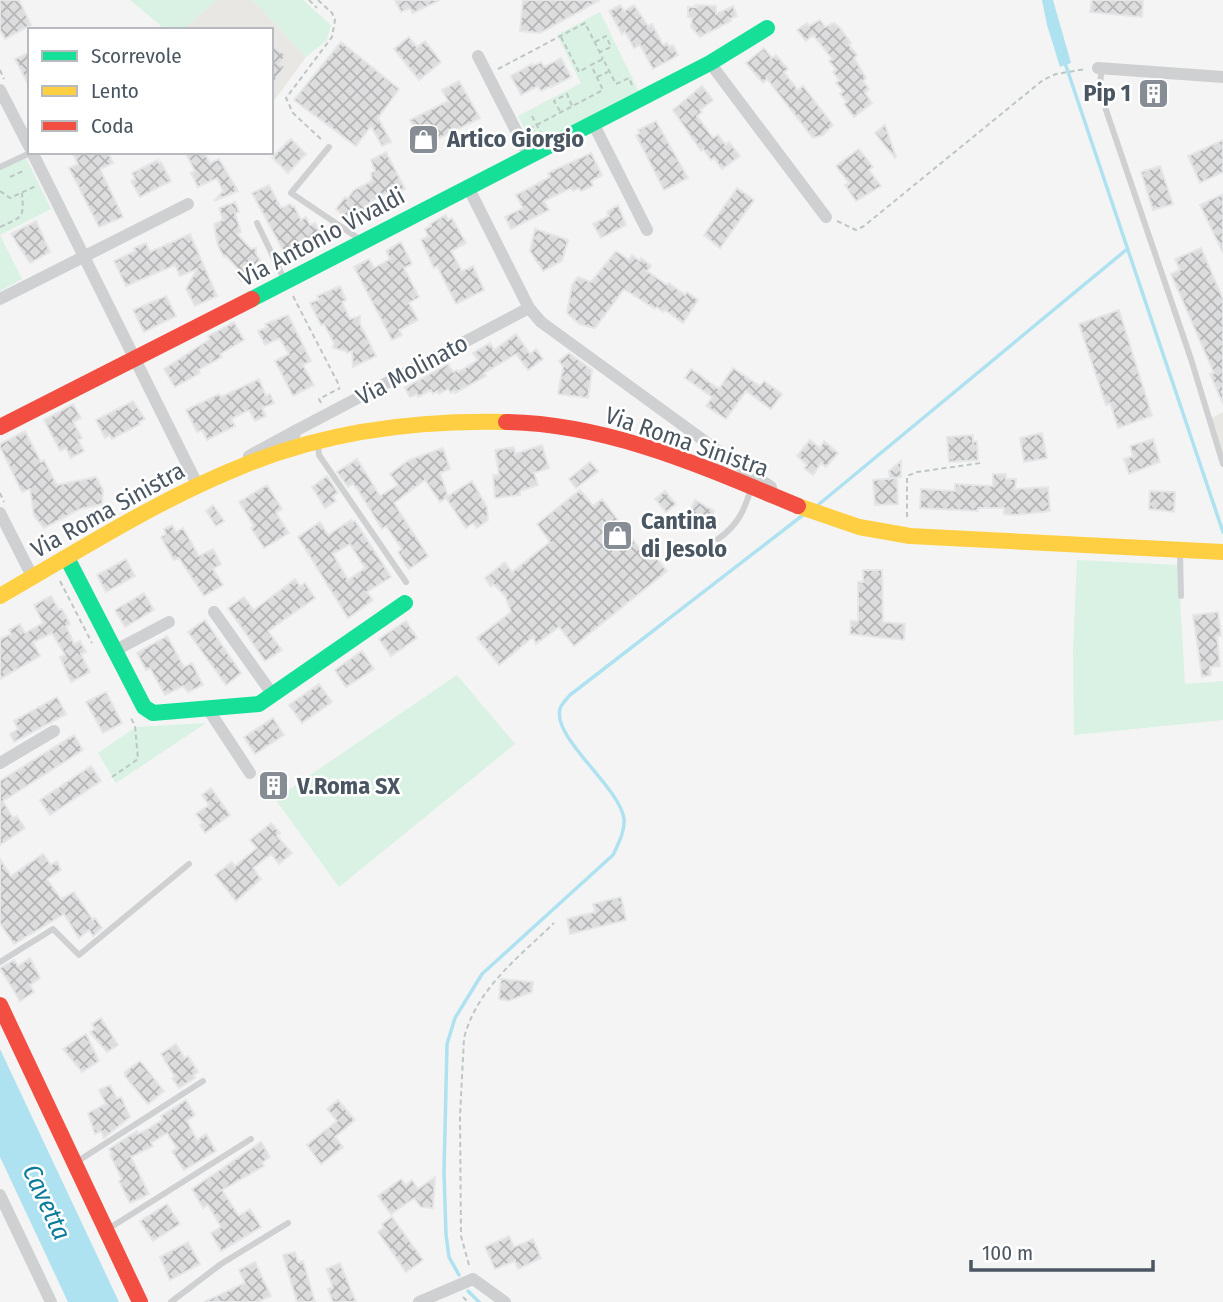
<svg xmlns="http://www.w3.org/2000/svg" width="1223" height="1302" viewBox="0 0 1223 1302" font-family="'Fira Sans Condensed',sans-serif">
<defs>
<pattern id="building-cross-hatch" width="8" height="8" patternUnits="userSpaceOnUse" patternTransform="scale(1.75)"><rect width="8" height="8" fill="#ddddde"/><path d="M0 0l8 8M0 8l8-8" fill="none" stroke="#b5b6b7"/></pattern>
</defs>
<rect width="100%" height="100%" fill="#f4f4f4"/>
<g fill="#e8e7e3">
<path d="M217 0H253L306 57 271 105V30H182Z"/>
<path d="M1223 412V464L1208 420Z"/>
</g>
<g fill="#d9f2e3">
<path d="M130 0H217L182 30H161L160 25Z"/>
<path d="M253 0H303L331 25 327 40 306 57Z"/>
<path d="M600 12 639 92 533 146 518 116 581 83 557 35Z"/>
<path d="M26 158 51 209 0 235 22 279 0 291V170Z"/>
<path d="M1077 560 1178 565 1185 684 1223 681V720L1074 735 1073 652Z"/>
<path d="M457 675 515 744 339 887 275 799Z"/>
<path d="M206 723 116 783 98 753 136 727Z"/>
</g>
<g fill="#aee2f0">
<path d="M1042 0H1053L1071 63 1060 67 1047 25Z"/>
<path d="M0 1049 119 1302H68L0 1157Z"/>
</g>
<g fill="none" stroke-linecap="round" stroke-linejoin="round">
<g stroke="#aee2f0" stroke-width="3.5">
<path d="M1065 63 1223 532"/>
<path d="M818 505 1126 250"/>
<path d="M459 1275 449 1257 446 1235 444 1172 447 1044 455 1018 482 974 613 855C618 844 625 832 624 819 620 787 552 738 560 709 561 704 567 699 570 695L803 515"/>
<path d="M468 1291 479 1302"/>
</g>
</g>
<g fill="url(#building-cross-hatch)" stroke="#e5e6e7" stroke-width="2" fill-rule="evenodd">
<path d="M0 0H19L31 25 5 39 0 30Z"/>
<path d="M395 0H440L413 13 410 8 401 12Z"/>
<path d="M523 0H600L540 33 520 31Z"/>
<path d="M1092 0H1143L1142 17 1090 12Z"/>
<path d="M620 5 624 11 634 5 648 26 652 24 663 45 667 43 669 47 673 45 678 55 653 69 640 45 634 48 625 32 622 34 609 11Z"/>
<path d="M696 5 716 6V14L733 6 737 16 730 19 731 21 700 37 691 27 692 18 688 17V7H697Z"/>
<path d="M820 20 825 27 834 23 840 28 851 43 849 45 857 55 854 58 866 78 863 81 869 89 865 93 872 103 854 117 844 104 847 102 840 94 843 91 836 83 839 80 833 72 836 69 829 61 832 59 813 35 806 41 797 30 807 23 809 26Z"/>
<path d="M409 37 417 47 425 41 441 62 419 80 394 49Z"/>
<path d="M341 42 399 89 378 118 391 142 382 146 371 126 356 146 294 100Z"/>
<path d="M271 45 286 55 280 64 285 66 271 87Z"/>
<path d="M764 48 772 58 776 55 788 69 784 72 798 90 803 86 833 125 823 135 813 138 767 79 763 83 746 63Z"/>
<path d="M30 52V88L15 59Z"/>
<path d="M561 58 571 77 551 87V86L541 91 538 86 521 95 511 76 532 64 533 66 541 62 544 67Z"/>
<path d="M459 81 480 118 424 146 410 120 448 101 442 90Z"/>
<path d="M702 86 713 100 700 110 702 112 697 116 713 138 718 135 726 145 729 142 740 156 722 169 714 158 711 160 703 149 701 151 673 110Z"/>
<path d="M656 121 688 178 664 190 636 135 640 133 638 130Z"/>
<path d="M885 125 896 157 895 158 875 133Z"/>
<path d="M291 139 306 154 288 173 272 157Z"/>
<path d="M1223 140V172L1200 183 1188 156Z"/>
<path d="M859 149 873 167 869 170 881 186 856 201 845 185 849 183 836 166Z"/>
<path d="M72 152H108L113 163 100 169 123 217 99 227 69 168 78 164Z"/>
<path d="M185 152H204L210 163 219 159 238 191 214 201 223 191 217 178 198 187 191 173 195 171Z"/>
<path d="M386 152 405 189 392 197 389 192 371 201 363 213 358 209 350 221 336 209 345 197 347 199 354 190 372 181 371 173 375 171 371 160Z"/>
<path d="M591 153 602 175 591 181 593 186 581 191 579 188 573 191 571 188 544 201 549 210 511 229 505 217 523 208 516 195 550 177 548 173Z"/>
<path d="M158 160 159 163 161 162 171 181 140 197 131 181 135 179 132 173Z"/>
<path d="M1160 166 1173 204 1153 210 1141 172Z"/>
<path d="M269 185 281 208 290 204 292 207 294 206 301 220 306 217 310 225 315 223 322 239 286 256 252 193Z"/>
<path d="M737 188 754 200 720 248 704 235Z"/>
<path d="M1223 194V253L1200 205Z"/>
<path d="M235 202 239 212 235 213 241 232 237 234 251 249 256 248V254L260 260 241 281 235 273 239 270 226 256 224 257 218 246 214 224 223 220 219 208Z"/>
<path d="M618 205 626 225 601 238 593 224 609 216 607 212Z"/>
<path d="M446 215 448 220 452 218 466 243 451 251 462 271 473 266 484 290 456 304 437 266 434 268 421 240 428 236 425 229 431 226 430 224Z"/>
<path d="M36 221 50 252 30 263 11 234Z"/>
<path d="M535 229 568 240 562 261 543 271 530 251Z"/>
<path d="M190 234 217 296 195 306 186 289 197 269 180 276 175 265 126 286 114 261 135 251 134 248 146 243 150 252Z"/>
<path d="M401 242 412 264 404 268 419 297 409 303 418 320 399 330 402 335 392 340 354 267 369 259 374 268 390 259 386 251Z"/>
<path d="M1201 248 1223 299V404L1210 374 1214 373 1171 274 1180 270 1175 259Z"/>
<path d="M616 251 629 260 632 255 640 261 641 258 651 266 647 271 667 285 669 283 685 295 687 292 698 300 683 323 665 310 663 312 657 307 655 309 624 289 595 328 579 324 567 313 572 285 578 277 591 282Z"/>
<path d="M340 286 346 300 342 302 350 319 360 316V324L376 356 353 367 352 351 347 353 346 351 333 348 334 343 324 324 321 325 310 303 319 299 317 296Z"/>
<path d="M166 296 176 316 144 332 133 310Z"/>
<path d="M1119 310 1152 416 1118 428 1110 403 1106 405 1079 324Z"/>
<path d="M288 315 311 361 303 365 314 385 293 396 275 361 289 354 279 338 265 345 258 331 267 327 265 324Z"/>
<path d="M234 322 244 340 220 354 222 357 198 370 200 373 175 387 164 369 210 339 208 336Z"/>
<path d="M516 334 530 354 536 349 543 359 528 370 516 354 484 373 486 376 455 393 454 391 451 393 448 389 439 394 437 391 433 394 431 390 418 397 417 394 410 397 405 388 448 364 453 372 457 370 458 372 478 360 473 353 490 343 494 350Z"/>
<path d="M569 353 592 370 588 398 558 394 563 367 559 361Z"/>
<path d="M733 368 760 386 764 381 782 394 771 409 746 391 726 419 706 406 712 397 685 378 691 369 719 389Z"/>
<path d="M259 379 266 396 270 394 274 403 262 408 266 416 255 421 249 410 231 419 235 426 207 440 202 430 197 432 186 410 219 394 221 397Z"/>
<path d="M133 401 145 419 139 422 140 424 112 439 110 435 105 438 96 420Z"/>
<path d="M73 404 81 418 73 422 82 438 78 440 84 451 71 458 66 448 60 451 44 420Z"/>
<path d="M25 431 41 462 44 460 57 485 96 477 103 490 102 504 80 509 44 528 34 516 30 489 22 492 0 447V444Z"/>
<path d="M1042 433 1047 458 1024 462 1020 438Z"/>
<path d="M973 435V442L977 441 978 460 949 462 947 437Z"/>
<path d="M1153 439 1160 462 1129 474 1124 459 1133 456 1130 446Z"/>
<path d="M810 440 820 448 824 441 838 453 826 467 821 463 813 475 804 468 807 465 797 456Z"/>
<path d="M542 445 549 468 534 473 538 485 520 491V495L495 498 493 475H499L495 450 514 447 515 454Z"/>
<path d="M443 448 450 469 440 473 448 496 472 481 487 507 488 520 477 528 473 523 466 528 446 498 440 502 425 480 394 503 428 556 409 569 398 552 402 549 386 526 382 529 358 490 353 484 348 487 337 472 357 459 380 496 398 485 390 474 409 460Z"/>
<path d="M901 461V477L890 478 889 471Z"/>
<path d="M590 462 598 471 576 488 569 479Z"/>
<path d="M993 474H1006V479H1016L1015 489 1048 487 1050 511 1015 515 1004 514V508H978V511L920 508 921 489 955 491V484L993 486Z"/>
<path d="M327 476 338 493 333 496 336 501 325 508 312 487Z"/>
<path d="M897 478 898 504 875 505 873 480Z"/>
<path d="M267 485 282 509 276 513 289 533 264 548 251 528 254 526 239 502Z"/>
<path d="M580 490 593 506 602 499 644 554 650 550 667 571 574 646 559 627 536 644 533 637 499 665 477 638 511 612 505 596 493 584 491 587 485 578 505 562 512 572 550 542 537 524Z"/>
<path d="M665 491 676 504 666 512 655 499Z"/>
<path d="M1150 491 1175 492 1174 512 1149 509Z"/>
<path d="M695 500 714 511 707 530 690 523 687 517Z"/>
<path d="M213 505 224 521 216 526 206 511Z"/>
<path d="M351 520 352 522 355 521 391 577 367 592 373 600 348 618 298 537 320 522 328 535ZM350 544 365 568 348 580 333 554Z"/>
<path d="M172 525 176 532 183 528 199 556 213 549 221 564 213 569 223 585 204 596 179 558 174 560 161 537 166 534 164 529Z"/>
<path d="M126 559 135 576 106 592 97 575Z"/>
<path d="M863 570H882L883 622 905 624 904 640 850 634 851 621H858V582H863Z"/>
<path d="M295 579 300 586 305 583 315 598 268 631 282 650 265 661 228 608 244 597 254 610Z"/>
<path d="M144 593 154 610 125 627 115 610Z"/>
<path d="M51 596 59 610 62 609 70 624 66 626 74 644 80 641 86 652 81 654 90 672 71 682 60 657 65 655 52 633 33 642 40 656 0 679V639L11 634 9 630 20 624 25 633 43 623 34 605Z"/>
<path d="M1218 612 1221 636H1217L1220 666 1210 667 1211 675 1202 677 1193 615Z"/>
<path d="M205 620 241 673 226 685 188 632Z"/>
<path d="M406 621 417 638 391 656 379 639Z"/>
<path d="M167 636 184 667 192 663 203 685 188 692 183 686 165 695 150 668 146 670 137 653Z"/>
<path d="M362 651 374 669 346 687 335 670Z"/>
<path d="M319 684 332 702 302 723 289 705Z"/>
<path d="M106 692 122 723 103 733 86 702Z"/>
<path d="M57 697 66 714 14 742 10 734 18 729 14 721Z"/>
<path d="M273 718 284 735 255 754 244 737Z"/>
<path d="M74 735 83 750 3 801 13 818 17 816 25 828 0 845V781Z"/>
<path d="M91 766 101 781 50 815 40 800Z"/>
<path d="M211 788 230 815 205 833 200 825 203 823 196 814 209 805 202 795Z"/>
<path d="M271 823 280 833 277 836 292 853 279 864 271 854 253 868 261 879 236 901 215 875 232 862 235 866 257 848 250 840Z"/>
<path d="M43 854 51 865 57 861 61 870 47 879 61 899 74 892 93 920 95 918 102 928 93 936 89 930 79 938 64 914 14 944 0 923V859L11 876Z"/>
<path d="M621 897 626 920 570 934 567 919 595 912 593 904Z"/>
<path d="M30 958 40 978 30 985 34 992 20 1001 0 968 14 960 18 966Z"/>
<path d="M501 979 533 982 532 992 508 1001 499 999Z"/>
<path d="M101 1018 118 1045 107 1052 90 1032 95 1029 92 1024Z"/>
<path d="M86 1034 99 1061 82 1072 63 1049Z"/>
<path d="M176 1044 185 1058 188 1056 198 1072 193 1075 195 1078 179 1088 172 1078 175 1077 161 1054Z"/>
<path d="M140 1061 164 1091 148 1104 125 1076V1072Z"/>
<path d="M110 1085 117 1099 121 1097 130 1117 104 1138 101 1131 95 1134 88 1113 106 1104 99 1090Z"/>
<path d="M186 1100 195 1115 187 1121 197 1140 206 1134 216 1151 184 1170 172 1151 177 1148 167 1133 151 1143 153 1146 131 1157 149 1194 130 1203 119 1181 122 1179 110 1155 112 1154 109 1149 137 1131 138 1134 148 1129 163 1119 161 1116Z"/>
<path d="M338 1100 355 1120 335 1137 343 1147 321 1164 307 1145 337 1121 327 1109Z"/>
<path d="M261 1142 270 1157 262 1163 264 1166 222 1190 239 1216 250 1209 261 1227 221 1251 211 1233 221 1227 208 1205 203 1208 192 1189Z"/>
<path d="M435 1177 433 1208 421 1207 414 1198 391 1214 378 1196 401 1179 406 1185 412 1180 418 1189Z"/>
<path d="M167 1204 180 1224 153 1241 140 1221Z"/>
<path d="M392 1217 423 1260 406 1272 378 1232 384 1227 382 1224Z"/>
<path d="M509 1236 514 1247 533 1239 541 1258 518 1269 515 1261 495 1269 485 1247Z"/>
<path d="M188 1242 200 1264 170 1280 160 1257Z"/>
<path d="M295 1252 298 1262 303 1261 315 1302H297L283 1255Z"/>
<path d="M255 1262 271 1296 258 1302H204L245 1283 239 1270Z"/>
<path d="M340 1263 356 1302H333L328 1289 333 1287 326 1269Z"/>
</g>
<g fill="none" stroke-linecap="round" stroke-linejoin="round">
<g stroke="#bcc7c4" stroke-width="2" stroke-dasharray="5 3.5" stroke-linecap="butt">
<path d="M309 0 317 8"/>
<path d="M318 0 332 13 335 20 332 37 286 98 293 113 323 141"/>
<path d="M561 37 579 72 589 66"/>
<path d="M595 42 606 36 611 47 600 52"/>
<path d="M498 69 585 23 603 59"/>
<path d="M0 70 4 79"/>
<path d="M597 77 608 72"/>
<path d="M560 111 554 101 567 94 572 106"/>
<path d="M532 116 541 133"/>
<path d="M529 129 603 90 591 65 603 59 616 84 629 78 632 85"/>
<path d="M10 177 25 170"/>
<path d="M0 191 10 198 36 186"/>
<path d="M837 221 856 230 864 226 1043 80 1056 74 1086 69"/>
<path d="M0 227C23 216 24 219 22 193"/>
<path d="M293 296 340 387"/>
<path d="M321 403 319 399 340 388"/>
<path d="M0 493 4 502"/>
<path d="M907 517V476L917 472 981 463"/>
<path d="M60 581 92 643"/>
<path d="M112 777 138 759 135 726 130 716"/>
<path d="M469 1265 461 1236 460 1116 464 1038C477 988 519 957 554 923"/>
<path d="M463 1297 468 1302"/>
</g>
<g stroke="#ced0d2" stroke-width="6">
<path d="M1102 68 1100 83 1106 110 1191 359 1223 464"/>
<path d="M329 147 291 193 358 238"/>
<path d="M0 167 32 152"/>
<path d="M257 223 285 281"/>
<path d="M318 446 319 455 406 582"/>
<path d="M718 539C737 526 745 510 751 488"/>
<path d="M1180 553 1181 596"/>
<path d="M0 962 53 929 79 955 189 864"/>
<path d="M78 1161 203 1081"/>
<path d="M108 1229 251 1139"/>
<path d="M171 1302 221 1264 288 1223"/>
</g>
<g stroke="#ced0d2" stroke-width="12">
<path d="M478 56 529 156"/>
<path d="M710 63 826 217"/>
<path d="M1098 68 1223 77"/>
<path d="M0 90 30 148"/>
<path d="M593 123 647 230"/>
<path d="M32 152 198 486 203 483"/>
<path d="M468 187 529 308 541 322 721 453 723 465 720 473"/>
<path d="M0 299 188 204"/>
<path d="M294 438 295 431 529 308"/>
<path d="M721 453 771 487"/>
<path d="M249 456 295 431"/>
<path d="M0 513 33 578"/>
<path d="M214 612 273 695"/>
<path d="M116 650 169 622"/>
<path d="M208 709 250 773"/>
<path d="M0 763 54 731"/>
<path d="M0 1195 51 1302"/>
<path d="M419 1302 473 1279 505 1302"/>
</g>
<g stroke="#16e098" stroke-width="16">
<path d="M252 299 710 63 767 28"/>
<path d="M67 558 144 707 153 713 259 704 405 603"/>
</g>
<g stroke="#ffcf43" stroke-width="16">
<path d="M798 506 859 527 910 536 1223 552"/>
<path d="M0 596C80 550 159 499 245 465 328 431 417 420 506 422"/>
</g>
<g stroke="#f24e42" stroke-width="16">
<path d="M506 422C610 424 704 467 798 506"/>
<path d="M0 427 252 299"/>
<path d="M0 1005 140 1302"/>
</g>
</g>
<defs>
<symbol id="building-square" viewBox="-11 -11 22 22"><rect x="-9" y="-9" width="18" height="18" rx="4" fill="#868d94" stroke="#fff"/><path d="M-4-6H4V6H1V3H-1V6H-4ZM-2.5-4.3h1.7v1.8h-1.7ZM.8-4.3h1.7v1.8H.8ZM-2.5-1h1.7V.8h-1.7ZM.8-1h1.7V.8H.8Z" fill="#fff"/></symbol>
<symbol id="shop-square" viewBox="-11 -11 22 22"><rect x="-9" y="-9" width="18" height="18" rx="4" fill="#868d94" stroke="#fff"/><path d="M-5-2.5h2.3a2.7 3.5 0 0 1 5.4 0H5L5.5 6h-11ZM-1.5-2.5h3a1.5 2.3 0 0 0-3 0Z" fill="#fff"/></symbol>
</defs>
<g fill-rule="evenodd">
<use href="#building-square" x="1136" y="76" width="35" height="35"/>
<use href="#shop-square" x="406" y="122" width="35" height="35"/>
<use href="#shop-square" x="600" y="518" width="35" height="35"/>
<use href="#building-square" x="256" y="768" width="35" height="35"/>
</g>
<g text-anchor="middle" stroke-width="5" stroke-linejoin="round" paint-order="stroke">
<g font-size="24" font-weight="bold" fill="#4a5661" stroke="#fff" text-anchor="start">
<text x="1131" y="101" text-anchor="end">Pip 1</text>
<text x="447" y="147">Artico Giorgio</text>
<text x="641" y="529">Cantina<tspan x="641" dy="28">di Jesolo</tspan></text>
<text x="297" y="794">V.Roma SX</text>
</g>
<g font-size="24" fill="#4a5661" stroke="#fff">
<text transform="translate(322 237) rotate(-28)" y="8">Via Antonio Vivaldi</text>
<text transform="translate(412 370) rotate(-28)" y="8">Via Molinato</text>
<text transform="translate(687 442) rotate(19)" y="8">Via Roma Sinistra</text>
<text transform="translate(108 510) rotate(-29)" y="8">Via Roma Sinistra</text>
</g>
<g font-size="26" font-style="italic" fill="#0c7c9b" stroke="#fff">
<text transform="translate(47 1202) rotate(65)" y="9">Cavetta</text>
</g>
</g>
<rect x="28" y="28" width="245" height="126" fill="#ffffff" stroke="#b7bbc0" stroke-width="2"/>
<rect x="42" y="51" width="35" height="10" fill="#16e098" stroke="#b7bbc0" stroke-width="2"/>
<text x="91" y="63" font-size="21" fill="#4a5661">Scorrevole</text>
<rect x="42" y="86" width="35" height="10" fill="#ffcf43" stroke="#b7bbc0" stroke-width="2"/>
<text x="91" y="98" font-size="21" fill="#4a5661">Lento</text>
<rect x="42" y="121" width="35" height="10" fill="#f24e42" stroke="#b7bbc0" stroke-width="2"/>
<text x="91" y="133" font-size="21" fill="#4a5661">Coda</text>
<path d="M971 1260v10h182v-10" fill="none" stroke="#4a5661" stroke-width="3.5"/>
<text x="982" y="1260" font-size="21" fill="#4a5661" stroke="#ffffff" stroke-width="5" paint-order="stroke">100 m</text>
</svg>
